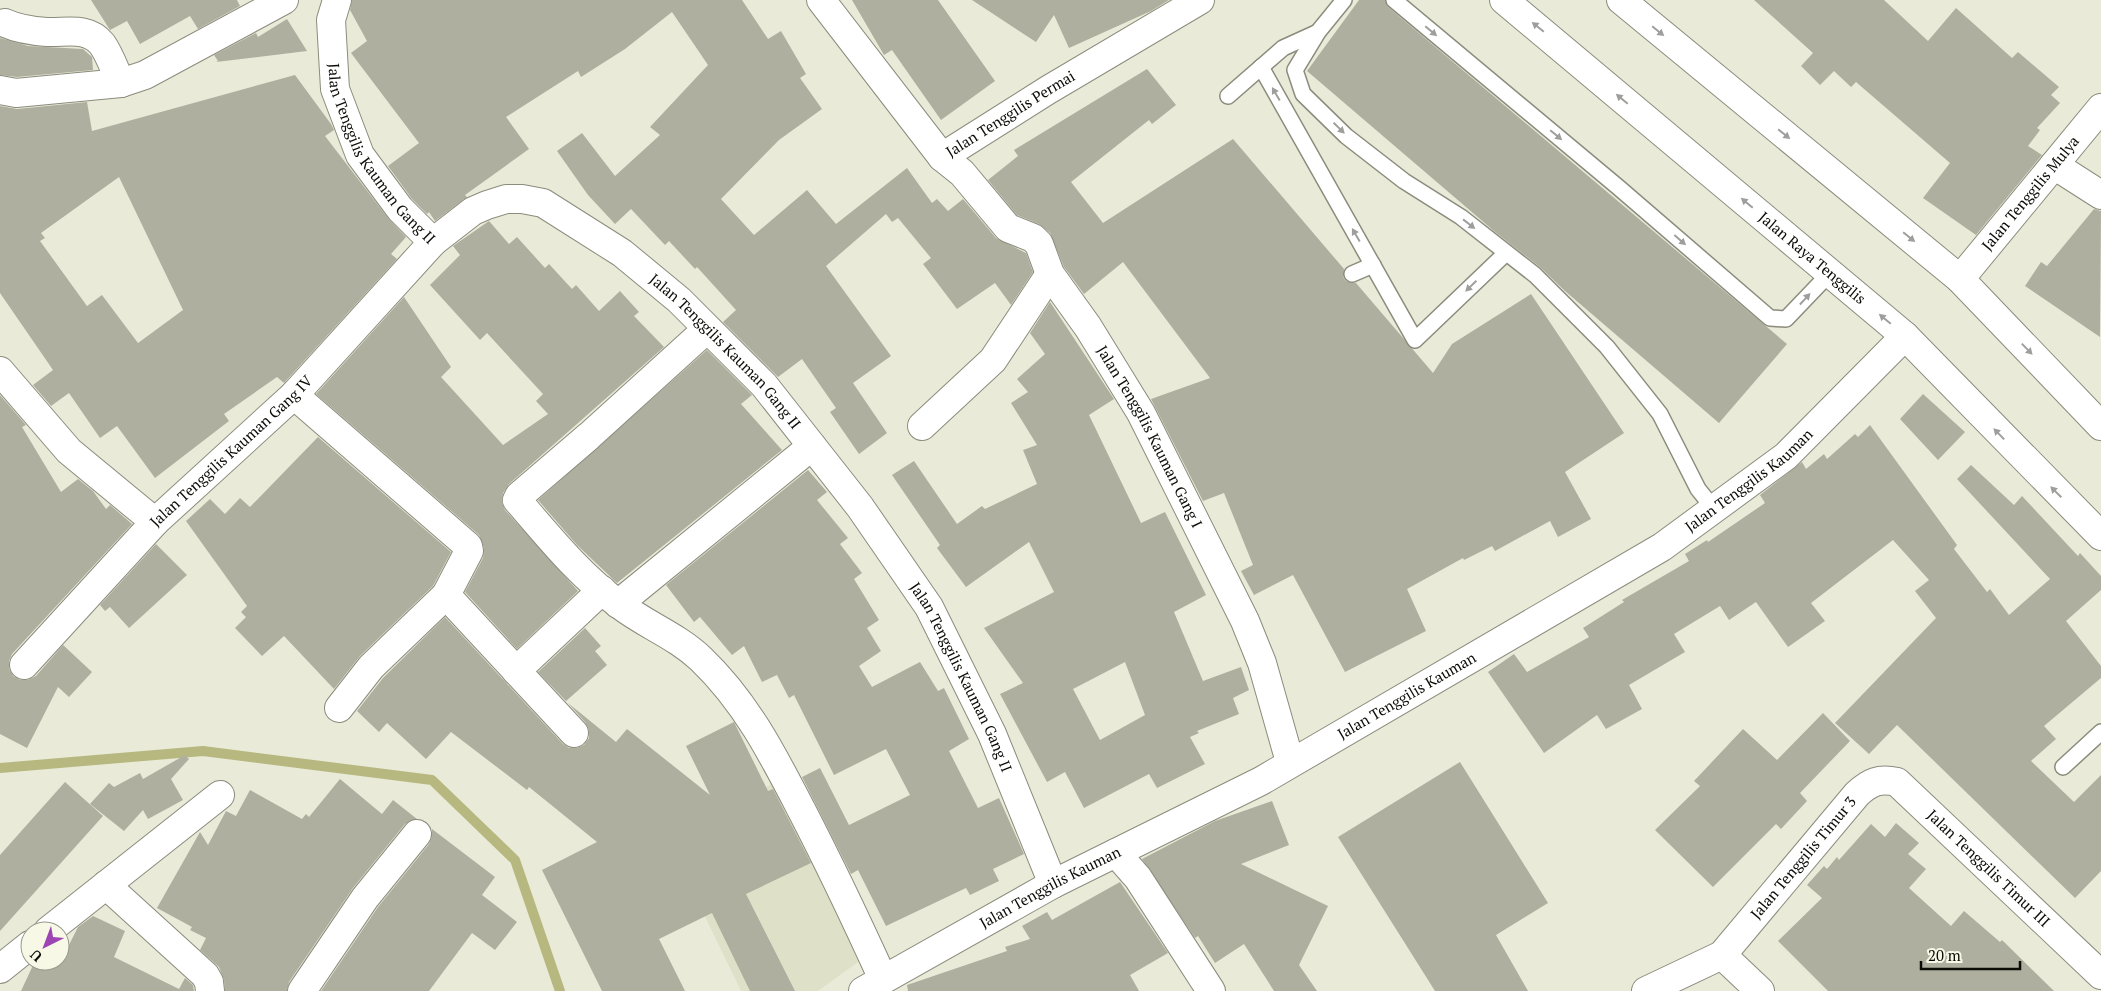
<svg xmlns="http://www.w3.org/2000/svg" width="2101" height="991" viewBox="0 0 2101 991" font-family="'PT Serif',serif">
<rect width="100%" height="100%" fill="#eaead9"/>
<path fill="#dfe0c8" d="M778 781 865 957 818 991H741L680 865 696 823Z"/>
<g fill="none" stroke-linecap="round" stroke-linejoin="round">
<path stroke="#b7b87f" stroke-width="10" d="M0 768 203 751 432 780 515 860 560 991"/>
</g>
<g fill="#aeaf9f" fill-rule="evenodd">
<path d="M91 0H237L240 6 198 29 190 16 140 44 127 21 110 30Z"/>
<path d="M352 0H742L768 39 781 31 806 74 800 78 822 109 779 140 721 199 754 235 807 190 836 224 907 168 932 203 937 199 948 211 963 199 996 238 1026 253 1033 272 1011 305 995 283 957 309 923 264 931 258 898 218 892 222 886 214 826 266 891 356 853 383 887 433 859 454 830 412 836 408 802 359 778 377 723 322 736 310 697 267 695 269 669 241 665 245 631 209 615 224 588 195 557 151 582 133 615 176 660 135 650 127 708 65 672 12 625 49 581 77 578 71 506 117 529 149 465 195 467 197 435 221 429 212 427 214 412 199 388 166 419 143 351 53 367 41 350 10Z"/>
<path d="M852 0H938L995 81 941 120 892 50 884 55Z"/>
<path d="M972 0H1169L1151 11 1069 48 1054 15 1036 42Z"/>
<path d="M1359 0H1385L1388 7 1787 344 1719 423 1565 291 1541 268 1494 231 1307 71Z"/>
<path d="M1754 0H1884L1928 41 1956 8 2012 58 2018 52 2059 87 2051 95 2060 103 2037 128 2040 130 2028 146 2042 155 1976 235 1923 198 1950 163 1856 82 1851 87 1834 71 1820 85 1801 66 1813 53Z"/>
<path d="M287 19 307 51 216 62 218 61 214 55 256 33 258 37Z"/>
<path d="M0 38 28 46 83 49 92 57 93 70 17 77 0 75Z"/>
<path d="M1147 69 1176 105 1152 124 1149 120 1071 182 1103 223 1233 139 1344 269 1343 277 1346 281 1356 283 1433 373 1452 344 1531 294 1624 433 1565 472 1591 519 1558 537 1550 521 1495 551 1492 546 1464 560 1463 558 1407 589 1426 631 1345 672 1293 575 1254 595 1241 571 1253 565 1224 493 1203 501 1151 399 1210 378 1123 262 1084 294 1064 267 1050 233 1039 224 1017 215 988 180 1018 156 1014 150Z"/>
<path d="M295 75 331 124 334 130 325 136 388 218 406 237 391 254 397 259 284 383 277 377 224 414 229 421 155 478 117 426 100 438 69 393 51 406 33 385 53 370 0 293V106L17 109 87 102 92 131ZM119 177 183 310 138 343 102 295 87 306 40 241 45 238 41 233Z"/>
<path d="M2094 209 2101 211 2100 337 2025 286 2041 262 2047 266Z"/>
<path d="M489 221 509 244 517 237 545 268 549 264 572 289 576 285 599 311 620 291 639 312 634 316 664 347 509 484 503 493 502 501 505 510 578 591 517 649 465 592 483 558 484 548 479 535 316 394 404 297 451 367 441 377 503 445 548 414 536 401 543 394 487 333 480 340 430 285 460 255 453 246Z"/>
<path d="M1050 302 1114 399 1089 415 1141 523 1165 512 1206 595 1174 612 1203 681 1241 667 1249 690 1233 698 1239 714 1197 731 1199 733 1190 737 1205 764 1157 788 1149 774 1084 808 1065 772 1047 782 1000 694 1023 683 984 628 1054 592 1029 542 966 587 937 548 940 545 892 475 914 461 957 524 982 506 985 509 1037 484 1023 450 1037 445 1011 403 1028 392 1017 379 1045 354 1030 333ZM1125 662 1145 715 1100 740 1073 689Z"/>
<path d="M707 350 752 395 741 404 782 450 617 583 577 545 538 500Z"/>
<path d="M1923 394 1965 432 1938 460 1900 419Z"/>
<path d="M0 395 26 425 22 427 61 492 78 479 93 491 106 509 110 505 132 524 12 654 9 661V669L13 676 20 680H28L36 676 63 645 92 672 69 697 58 687 27 748 0 734Z"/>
<path d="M1870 425 1957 545 1954 549 1987 592 1990 589 2009 615 2050 579 1957 479 1971 465 2014 505 2022 496 2078 556 2080 553 2101 576V590L2066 621 2101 666V678L2044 726 2056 739 2031 761 2074 802 2101 775V871L2075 898 1897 725 1869 754 1835 723 1936 618 1915 591 1929 580 1893 540 1811 603 1825 621 1788 647 1756 602 1729 620 1720 606 1674 634 1685 652 1629 685 1642 709 1606 729 1597 715 1544 753 1488 672 1514 654 1527 672 1589 637 1583 628 1624 602 1622 600 1689 561 1685 554 1707 540 1708 542 1765 503 1760 495 1802 462 1806 469 1824 454 1827 459 1855 434 1858 437Z"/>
<path d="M318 437 451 552 433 586 360 656 334 689 284 636 262 656 235 628 246 617 241 612 247 606 186 521 210 499 225 514 240 498 250 507Z"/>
<path d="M808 470 827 492 817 500 848 538 840 544 862 573 854 579 879 620 867 628 881 651 859 666 872 687 920 662 938 691 944 688 969 739 949 751 978 808 999 798 1024 854 993 869 999 881 970 895 966 888 886 926 858 870 851 874 802 777 820 768 849 825 910 795 886 749 834 775 794 695 789 698 777 675 762 682 744 646 732 655 700 617 694 622 666 585Z"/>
<path d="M156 544 187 575 129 628 110 607 105 611 100 605Z"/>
<path d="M445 617 563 744 569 748H577L584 745 589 738V730L585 722 568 703 616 742 627 729 710 795 686 746 734 722 768 791 773 789 811 863 746 894 795 991H750L712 913 659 939 685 991H602L542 870 597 842 529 787 527 790 451 732 426 759 387 723 379 732 357 711 383 678Z"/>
<path d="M585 628 601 646 595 651 607 665 566 701 538 672Z"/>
<path d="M1823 713 1850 741 1800 793 1807 801 1781 829 1776 824 1713 887 1655 830 1700 786 1694 781 1743 729 1777 760Z"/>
<path d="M185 755 189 759 171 779 183 800 148 819 143 810 124 831 90 804 109 783 114 787 140 773 143 779Z"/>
<path d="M1460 762 1548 903 1496 935 1528 991H1435L1338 837Z"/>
<path d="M340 779 382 814 393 800 417 819 405 824 353 888 289 982 287 991H225L224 980 219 967 200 950 206 938 190 930 192 927 157 908 200 832 208 845 226 811 236 816 250 790 302 819 306 814 309 817Z"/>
<path d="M65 782 103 816 0 931V855Z"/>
<path d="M1272 801 1289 845 1241 864 1328 906 1299 965 1317 991H1274L1244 944 1215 963 1198 936 1195 938 1142 859 1215 821Z"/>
<path d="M1896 823 1919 843 1908 854 1926 869 1909 888 1951 926 1964 911 2000 942 2002 940 2054 991H1828L1778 941 1822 898 1807 885 1824 866 1827 869 1837 857 1839 860 1871 824 1885 837Z"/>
<path d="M432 829 495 877 482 895 517 922 495 950 472 933 429 991H321L378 907 429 844 432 837Z"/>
<path d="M1120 882 1168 953 1130 975 1139 991H908L907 985 1007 951 1005 947 1030 939 1022 926 1047 912 1052 920Z"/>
<path d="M93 916 125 931 114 957 179 989 185 978 193 985 194 991H21L35 961H61L78 927Z"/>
</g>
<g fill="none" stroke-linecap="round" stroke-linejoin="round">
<defs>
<g id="lane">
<path d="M1344 0 1318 32 1295 70 1303 94 1346 136 1404 181 1461 217 1535 275 1607 347 1660 414 1698 489 1714 509"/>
<path d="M1394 0 1618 187 1770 318 1786 319 1830 273"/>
<path d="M1261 67 1415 340 1506 253"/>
<path d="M1228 96 1283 48 1316 33"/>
<path d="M1352 274 1373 265"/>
<path d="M2063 767 2101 732"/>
</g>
<g id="street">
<path id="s1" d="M337 0 331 20 335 89 360 155 400 209 433 242 473 211 487 205 506 199H522L543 203 622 253 679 300 764 385 860 507 929 607 992 734 1053 884"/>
<path id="s2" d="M821 0 942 157 962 173 1008 228 1033 238 1039 244 1050 274 1088 327 1141 413 1245 621 1262 663 1290 762"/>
<path d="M5 23C18 29 32 31 47 32 66 33 87 26 102 44 110 55 115 71 121 83"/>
<path d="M0 90 16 93 121 83 145 75 284 0"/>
<path id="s3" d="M942 157 1048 90 1200 0"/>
<path d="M2054 165 2101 195"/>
<path id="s4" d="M1960 279 2101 108"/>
<path d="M707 329 589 436 519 496 517 500C549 537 580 576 620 605 646 625 677 636 701 659 746 702 773 755 801 809 830 865 857 922 883 979"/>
<path d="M0 371 69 451 155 522"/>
<path d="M294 395 468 546 469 551 446 595 574 733"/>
<path d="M922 426 993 360 1050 274"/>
<path d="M618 604 812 446"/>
<path id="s5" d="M24 665 155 522 294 395 433 242"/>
<path d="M516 671 602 590"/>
<path d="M339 708 371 667 446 595"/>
<path d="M1116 853 1138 878 1211 991"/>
<path d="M106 885 205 975 209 982 210 991"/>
<path d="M48 931 220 795"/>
<path d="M1722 955 1760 991"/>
<path d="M0 969 30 945"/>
<path d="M302 991 365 898 417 834"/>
<path id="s6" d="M863 991 1053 884 1261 781 1662 547 1786 456 1905 336"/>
<path id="s7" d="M1646 991 1722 955 1857 794C1870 782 1879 778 1897 782L2101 975"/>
</g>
<g id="secondary">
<path id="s8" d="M1504 0 1905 336 2101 536"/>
<path d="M1621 0 1960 279 2101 426"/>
</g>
</defs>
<use href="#lane" stroke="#8b8c7c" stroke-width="18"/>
<use href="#street" stroke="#8b8c7c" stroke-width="30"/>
<use href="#secondary" stroke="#8b8c7c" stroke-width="30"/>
<use href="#lane" stroke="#fff" stroke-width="15"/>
<use href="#street" stroke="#fff" stroke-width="28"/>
<use href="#secondary" stroke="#fff" stroke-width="28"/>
</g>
<defs><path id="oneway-solid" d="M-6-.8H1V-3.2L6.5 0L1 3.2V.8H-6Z" transform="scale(1.25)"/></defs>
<g fill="#9e9e9c">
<use href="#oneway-solid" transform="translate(1538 27) rotate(-141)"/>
<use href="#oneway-solid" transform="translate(1431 31) rotate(40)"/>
<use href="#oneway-solid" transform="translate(1658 31) rotate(39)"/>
<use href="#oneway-solid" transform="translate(1276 94) rotate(-120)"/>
<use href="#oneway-solid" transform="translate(1622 99) rotate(-140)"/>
<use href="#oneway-solid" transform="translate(1339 128) rotate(44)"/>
<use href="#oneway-solid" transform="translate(1784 134) rotate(39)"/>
<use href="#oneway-solid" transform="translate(1556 135) rotate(40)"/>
<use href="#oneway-solid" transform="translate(1747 203) rotate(-140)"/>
<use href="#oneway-solid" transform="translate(1469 224) rotate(38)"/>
<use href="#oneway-solid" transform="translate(1356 235) rotate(-120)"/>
<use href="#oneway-solid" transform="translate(1909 237) rotate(39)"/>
<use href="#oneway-solid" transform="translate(1680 240) rotate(41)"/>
<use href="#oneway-solid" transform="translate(1471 286) rotate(136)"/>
<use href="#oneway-solid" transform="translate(1805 299) rotate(-47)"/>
<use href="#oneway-solid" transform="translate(1885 319) rotate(-140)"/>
<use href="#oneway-solid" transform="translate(2027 349) rotate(46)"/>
<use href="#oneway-solid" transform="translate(1999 434) rotate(-134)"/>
<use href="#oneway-solid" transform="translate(2056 492) rotate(-135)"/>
</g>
<g text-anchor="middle" stroke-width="4" stroke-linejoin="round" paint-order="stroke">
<g font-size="15" fill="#0c0c07" stroke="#f7f8e6">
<text dy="5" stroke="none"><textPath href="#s3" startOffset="81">Jalan Tenggilis Permai</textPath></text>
<text dy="5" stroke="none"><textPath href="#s1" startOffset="169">Jalan Tenggilis Kauman Gang II</textPath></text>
<text dy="5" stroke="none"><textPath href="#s4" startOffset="111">Jalan Tenggilis Mulya</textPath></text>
<text dy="5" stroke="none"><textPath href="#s8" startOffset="402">Jalan Raya Tenggilis</textPath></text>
<text dy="5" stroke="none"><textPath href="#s1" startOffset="634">Jalan Tenggilis Kauman Gang II</textPath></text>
<text dy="5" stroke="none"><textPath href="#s2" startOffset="554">Jalan Tenggilis Kauman Gang I</textPath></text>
<text dy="5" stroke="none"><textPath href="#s5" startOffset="298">Jalan Tenggilis Kauman Gang IV</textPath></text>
<text dy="5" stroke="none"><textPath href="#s6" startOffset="1024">Jalan Tenggilis Kauman</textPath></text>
<text dy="5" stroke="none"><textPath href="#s1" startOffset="1039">Jalan Tenggilis Kauman Gang II</textPath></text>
<text dy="5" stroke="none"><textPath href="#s6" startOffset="619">Jalan Tenggilis Kauman</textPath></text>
<text dy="5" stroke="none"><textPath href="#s7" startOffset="211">Jalan Tenggilis Timur 3</textPath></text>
<text dy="5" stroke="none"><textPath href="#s7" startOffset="464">Jalan Tenggilis Timur III</textPath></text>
<text dy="5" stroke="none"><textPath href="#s6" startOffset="214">Jalan Tenggilis Kauman</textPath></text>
</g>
</g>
<g transform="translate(45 946) rotate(222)"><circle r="24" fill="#f7f8e6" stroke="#999a8d"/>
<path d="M0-4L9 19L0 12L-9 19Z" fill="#9d46b3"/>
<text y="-8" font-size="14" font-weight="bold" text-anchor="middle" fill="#0c0c07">U</text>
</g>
<path d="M1921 961v8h99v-8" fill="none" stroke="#0c0c07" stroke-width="2.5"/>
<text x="1928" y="961" font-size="15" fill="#0c0c07" stroke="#f7f8e6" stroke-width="4" paint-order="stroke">20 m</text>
</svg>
